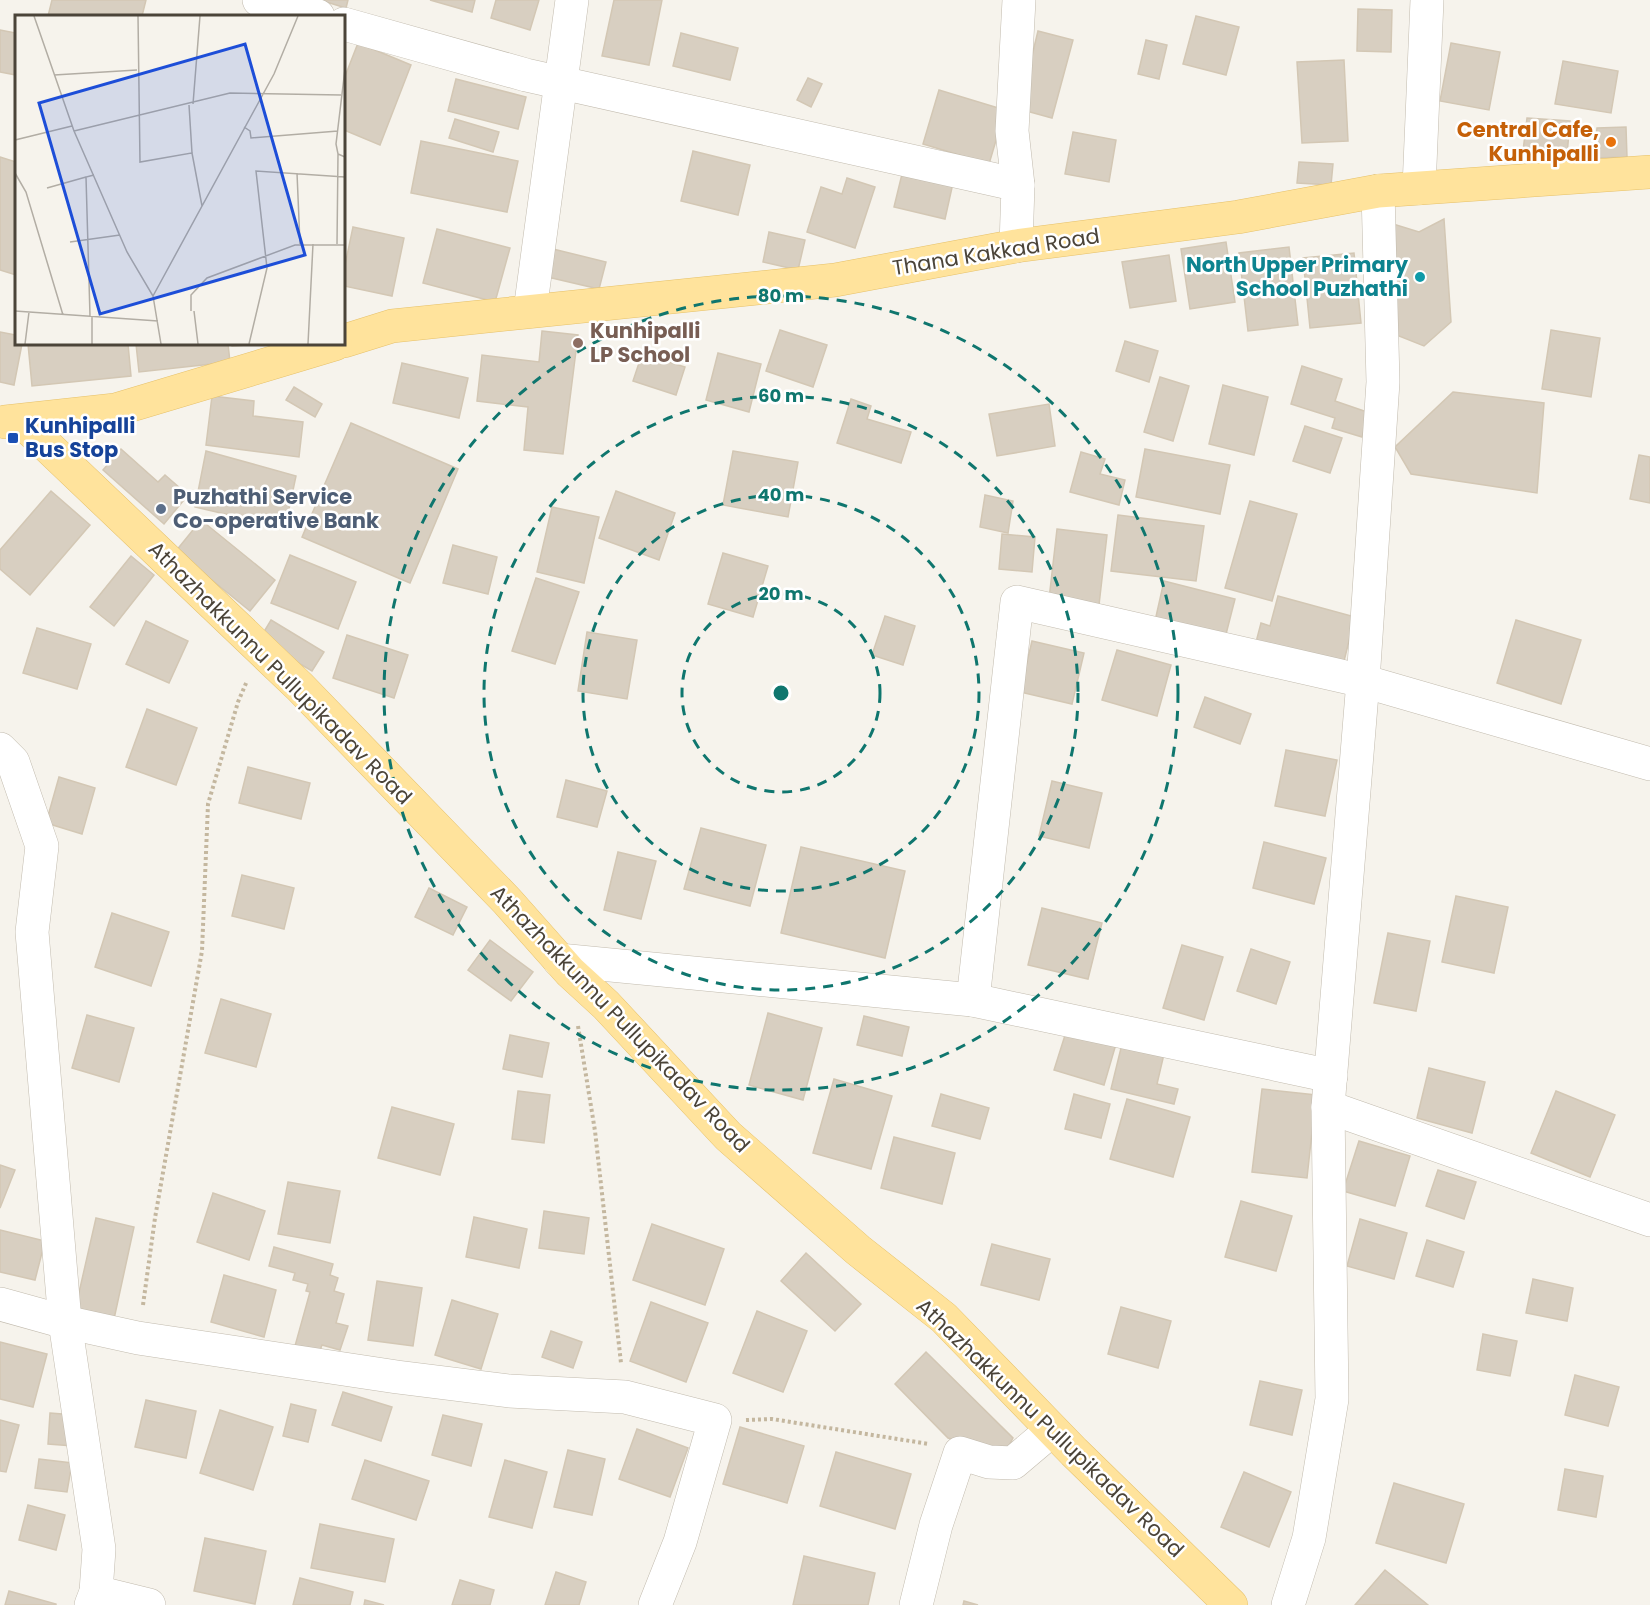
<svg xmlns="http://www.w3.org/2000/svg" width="1650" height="1605" viewBox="0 0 1650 1605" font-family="Poppins,sans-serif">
<rect width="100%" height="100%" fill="#f6f3ec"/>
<g fill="#d8cfc1" stroke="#d3c7b4" stroke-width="1.5">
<path d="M52 0H146L142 16H48Z"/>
<path d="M320 0H348L346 8Z"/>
<path d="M430 0H475L472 12Z"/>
<path d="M496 0H539L530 30 491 18Z"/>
<path d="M614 0H662L649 65 602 56Z"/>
<path d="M1358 9 1392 10 1391 52 1357 51Z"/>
<path d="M1196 16 1239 27 1226 75 1183 64Z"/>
<path d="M0 30 16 33V75L0 72Z"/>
<path d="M1038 31 1073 40 1052 118 1019 109Z"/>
<path d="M681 33 738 48 730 80 673 66Z"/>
<path d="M1146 40 1167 45 1159 79 1138 74Z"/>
<path d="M358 43 411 65 380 145 344 130V79Z"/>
<path d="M1451 43 1500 52 1489 110 1440 101Z"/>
<path d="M1344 60 1348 141 1302 143 1297 62Z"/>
<path d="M1563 61 1618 71 1611 113 1555 104Z"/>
<path d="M808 78 822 84 811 107 797 100Z"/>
<path d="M456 79 526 97 518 129 448 111Z"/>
<path d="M939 90 1005 110 989 164 923 144Z"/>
<path d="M1527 118 1570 121 1567 155 1523 151Z"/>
<path d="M455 119 499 132 493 152 449 138Z"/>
<path d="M1626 127 1627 157 1594 158 1597 128Z"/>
<path d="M1073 132 1116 140 1109 182 1065 174Z"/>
<path d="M421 141 518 161 507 212 411 193Z"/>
<path d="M693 151 750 165 738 215 681 201Z"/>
<path d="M0 157 16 162V275L0 270Z"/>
<path d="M1299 162 1333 164 1331 185 1297 183Z"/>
<path d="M903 170 953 183 945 219 894 207Z"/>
<path d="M847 178 875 187 855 248 807 232 821 187 842 194Z"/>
<path d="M1444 219 1451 322 1424 346 1394 334 1390 223 1419 232Z"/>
<path d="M353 227 404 238 392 296 344 286V270Z"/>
<path d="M437 229 510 248 495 302 423 283Z"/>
<path d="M769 232 805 240 798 270 763 262Z"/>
<path d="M1226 242 1235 302 1190 309 1181 249Z"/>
<path d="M1289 247 1298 325 1248 331 1239 253Z"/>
<path d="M549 248 606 262 599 289 543 276Z"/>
<path d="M1354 253 1361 323 1310 328 1303 258Z"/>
<path d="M1169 255 1176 301 1130 308 1122 262Z"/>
<path d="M780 330 827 345 813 387 766 371Z"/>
<path d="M1551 330 1600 338 1591 397 1542 389Z"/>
<path d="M542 331 578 335 563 454 524 450 528 407 477 401 482 355 539 362Z"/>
<path d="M0 332 16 335V344H22L14 385 0 382Z"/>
<path d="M1125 341 1158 351 1149 382 1116 371Z"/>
<path d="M28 344H128L131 376 32 386Z"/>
<path d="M136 344H228L230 362 139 372Z"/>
<path d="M231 344H264L232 346Z"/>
<path d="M718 353 761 364 749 412 706 400Z"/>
<path d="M642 354 685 367 676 395 633 381Z"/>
<path d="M402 363 468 378 459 418 393 403Z"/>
<path d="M1302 366 1342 379 1335 401 1370 413 1362 437 1332 428 1335 418 1291 404Z"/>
<path d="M1160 377 1189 386 1173 441 1144 432Z"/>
<path d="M1223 385 1268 397 1254 455 1209 444Z"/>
<path d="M294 387 322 404 315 417 286 400Z"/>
<path d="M1453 392 1544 403 1537 493 1411 474 1395 447Z"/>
<path d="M212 396 254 401 253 416 303 422 299 457 206 445Z"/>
<path d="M851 399 871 406 867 419 911 432 901 463 837 443Z"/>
<path d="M1049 404 1055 446 997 456 989 414Z"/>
<path d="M351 423 458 469 410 583 302 537Z"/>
<path d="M1305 426 1342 438 1330 473 1293 461Z"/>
<path d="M121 449 158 482 165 475 188 495 164 524 103 470Z"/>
<path d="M1145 449 1230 465 1220 514 1136 497Z"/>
<path d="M206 451 296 476 285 528 195 507Z"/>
<path d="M733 451 798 462 788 517 723 505Z"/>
<path d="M1081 452 1105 459 1100 474 1125 480 1119 505 1070 492Z"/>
<path d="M1639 455 1650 457V503L1630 499Z"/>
<path d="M51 491 90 525 30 595 0 569V550Z"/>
<path d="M616 491 675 513 659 560 599 538Z"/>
<path d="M985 495 1013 501 1008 533 980 527Z"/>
<path d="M1250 501 1297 514 1272 601 1225 588Z"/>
<path d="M552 507 599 517 584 583 537 572Z"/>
<path d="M1118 515 1204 526 1196 581 1111 571Z"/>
<path d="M201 520 275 580 250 611 176 551Z"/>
<path d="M1057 529 1107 535 1099 605 1049 599Z"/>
<path d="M1002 534 1035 537 1032 572 999 569Z"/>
<path d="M453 545 497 557 488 594 443 583Z"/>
<path d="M723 553 768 566 753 617 708 604Z"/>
<path d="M290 555 356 582 338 629 271 603Z"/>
<path d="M131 556 154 575 114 626 90 607Z"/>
<path d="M536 578 579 592 555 664 512 651Z"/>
<path d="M1164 581 1235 599 1225 638 1155 621Z"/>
<path d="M1278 596 1355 617 1342 669 1255 646 1261 623 1270 626Z"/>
<path d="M885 616 915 626 903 665 872 655Z"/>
<path d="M271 620 324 652 312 671 259 640Z"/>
<path d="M1516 620 1581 640 1561 704 1497 683Z"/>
<path d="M146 621 188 641 169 683 126 664Z"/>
<path d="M37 628 91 644 77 689 23 673Z"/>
<path d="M587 632 637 640 627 699 578 691Z"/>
<path d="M347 635 408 655 394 698 333 678Z"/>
<path d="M1032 641 1084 653 1072 704 1020 692Z"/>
<path d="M1117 650 1171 665 1157 716 1102 700Z"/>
<path d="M1205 697 1251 714 1240 744 1194 727Z"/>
<path d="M147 709 197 728 176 785 126 767Z"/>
<path d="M1286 750 1337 760 1325 816 1275 806Z"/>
<path d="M248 767 310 783 301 819 239 803Z"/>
<path d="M59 777 95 788 82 834 46 823Z"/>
<path d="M566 780 607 791 597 827 557 817Z"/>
<path d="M1052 781 1102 793 1089 848 1039 836Z"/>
<path d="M701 828 766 845 750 906 684 889Z"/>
<path d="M1264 842 1326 858 1314 904 1253 888Z"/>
<path d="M801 847 905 871 885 958 781 933Z"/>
<path d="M618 852 656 861 641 919 604 910Z"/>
<path d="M242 875 294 888 284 929 232 916Z"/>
<path d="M429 888 467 907 453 935 415 917Z"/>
<path d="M1456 896 1508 907 1494 973 1442 962Z"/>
<path d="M1042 908 1102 923 1088 979 1028 965Z"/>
<path d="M112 913 169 932 151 986 95 967Z"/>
<path d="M1388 933 1430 941 1416 1011 1374 1003Z"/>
<path d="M490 940 533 972 511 1001 468 970Z"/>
<path d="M1182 945 1223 957 1204 1020 1163 1008Z"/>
<path d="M1251 949 1290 962 1276 1004 1237 991Z"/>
<path d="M221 999 271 1014 256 1067 205 1053Z"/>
<path d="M768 1013 822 1028 803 1100 749 1085Z"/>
<path d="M87 1015 134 1028 119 1082 72 1068Z"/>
<path d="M864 1016 909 1027 902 1056 857 1045Z"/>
<path d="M1067 1029 1116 1044 1104 1085 1054 1070Z"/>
<path d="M510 1035 549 1043 542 1077 503 1069Z"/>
<path d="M1122 1044 1164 1054 1157 1084 1178 1089 1174 1104 1111 1089Z"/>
<path d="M1429 1068 1485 1082 1472 1133 1417 1118Z"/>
<path d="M834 1079 892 1096 871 1169 813 1153Z"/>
<path d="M1262 1089 1316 1095 1307 1178 1252 1172Z"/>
<path d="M518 1091 550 1095 544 1143 512 1139Z"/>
<path d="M1556 1091 1615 1115 1590 1177 1531 1153Z"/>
<path d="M941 1094 989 1108 980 1139 932 1126Z"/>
<path d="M1074 1094 1110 1104 1101 1138 1065 1129Z"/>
<path d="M1127 1099 1190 1117 1173 1177 1110 1159Z"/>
<path d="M392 1107 454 1124 440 1175 378 1158Z"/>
<path d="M894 1137 955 1153 942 1204 881 1188Z"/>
<path d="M1359 1141 1410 1156 1395 1206 1343 1191Z"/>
<path d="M0 1165 15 1170 0 1208Z"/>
<path d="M1438 1170 1476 1182 1464 1219 1426 1206Z"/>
<path d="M288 1182 340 1191 330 1243 278 1234Z"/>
<path d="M213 1193 265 1211 249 1260 197 1242Z"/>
<path d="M1241 1201 1292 1216 1276 1271 1225 1257Z"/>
<path d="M544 1211 589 1218 584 1254 539 1248Z"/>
<path d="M474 1217 527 1229 519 1268 466 1257Z"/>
<path d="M96 1218 134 1227 114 1319 75 1310Z"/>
<path d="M1360 1219 1407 1233 1394 1279 1347 1266Z"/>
<path d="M652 1224 724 1249 705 1305 633 1280Z"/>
<path d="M0 1230 45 1241 35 1280 0 1272Z"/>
<path d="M1427 1240 1464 1252 1453 1287 1416 1276Z"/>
<path d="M992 1244 1050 1259 1039 1300 981 1285Z"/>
<path d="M274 1247 333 1264 330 1275 338 1278 334 1291 344 1294 336 1323 348 1326 340 1350 322 1345 319 1353 295 1346 310 1292 306 1291 308 1284 293 1280 295 1273 269 1266Z"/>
<path d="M806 1253 861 1304 835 1331 781 1281Z"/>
<path d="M224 1275 276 1290 264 1337 211 1322Z"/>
<path d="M1533 1279 1573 1288 1567 1321 1526 1313Z"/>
<path d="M377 1281 422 1288 413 1346 368 1340Z"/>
<path d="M452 1300 498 1314 481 1369 435 1355Z"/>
<path d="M651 1302 708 1323 686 1382 630 1361Z"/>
<path d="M1121 1307 1171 1321 1158 1368 1108 1354Z"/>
<path d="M757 1311 807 1331 783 1392 733 1373Z"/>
<path d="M551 1331 582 1342 573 1368 542 1357Z"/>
<path d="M1483 1334 1517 1341 1510 1376 1477 1370Z"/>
<path d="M0 1342 47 1354 33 1407 0 1399Z"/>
<path d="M926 1352 1013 1438 1005 1453 948 1438 895 1384Z"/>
<path d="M1575 1375 1619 1387 1608 1426 1565 1415Z"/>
<path d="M1260 1381 1302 1390 1292 1435 1250 1425Z"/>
<path d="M343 1392 392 1407 381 1441 332 1425Z"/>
<path d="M146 1400 196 1411 186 1458 135 1447Z"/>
<path d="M291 1404 316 1410 308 1442 283 1436Z"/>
<path d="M220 1410 273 1427 253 1490 200 1473Z"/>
<path d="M50 1413 74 1415 73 1446 48 1444Z"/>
<path d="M443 1415 482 1424 471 1466 432 1455Z"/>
<path d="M0 1420 19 1425 6 1472 0 1471Z"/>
<path d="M740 1427 804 1446 787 1503 723 1484Z"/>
<path d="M637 1429 688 1448 670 1497 619 1479Z"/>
<path d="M568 1450 605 1459 592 1515 554 1507Z"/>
<path d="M836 1452 911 1474 895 1529 820 1506Z"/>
<path d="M39 1459 72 1463 67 1492 35 1488Z"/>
<path d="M365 1460 429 1481 416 1520 352 1499Z"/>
<path d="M505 1460 547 1472 532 1528 489 1517Z"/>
<path d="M1565 1469 1603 1476 1596 1517 1558 1510Z"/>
<path d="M1244 1472 1291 1492 1269 1547 1221 1527Z"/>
<path d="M1394 1483 1464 1504 1446 1563 1376 1543Z"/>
<path d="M28 1505 65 1515 56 1550 19 1540Z"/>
<path d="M320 1524 394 1539 385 1582 311 1568Z"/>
<path d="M205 1538 266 1551 255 1604 194 1591Z"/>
<path d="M804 1556 875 1573 868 1605H793Z"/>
<path d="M1385 1570 1428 1605H1355Z"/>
<path d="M556 1572 586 1582 579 1605H545Z"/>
<path d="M300 1578 353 1592 350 1605H293Z"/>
<path d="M460 1580 494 1590 490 1605H452Z"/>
<path d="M9 1591 56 1604V1605H5Z"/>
<path d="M365 1600 384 1605H364Z"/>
<path d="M964 1601 978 1605H963Z"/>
</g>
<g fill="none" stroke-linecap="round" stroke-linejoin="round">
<defs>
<g id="minor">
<path d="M259 0 318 16"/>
<path d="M344 24 526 75 1018 185 1016 246"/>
<path d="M1018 185 1012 131 1019 0"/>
<path d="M1419 188 1427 0"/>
<path d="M530 311 572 0"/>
<path d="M0 749 13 762 42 846 32 932 65 1322 99 1549 96 1592 91 1605"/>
<path d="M559 960 973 1000"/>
<path d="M1331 1076 973 1000 1017 602 1363 681 1650 764"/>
<path d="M1328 1107 1650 1220"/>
<path d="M0 1304 65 1322 138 1338 397 1377 509 1391 625 1397 715 1420 680 1542 655 1605"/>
<path d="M96 1592 149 1605"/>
<path d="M916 1605 936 1525 960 1453 989 1462 1013 1463 1052 1430"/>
<path d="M1288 1605 1309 1538 1332 1399 1328 1107 1363 681 1383 382 1378 191"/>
</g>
<g id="major">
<path d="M344 341 392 326 835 280 1016 246 1238 217 1378 191 1650 172"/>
<path d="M21 421 300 687 507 901 570 972 606 1005 728 1136 858 1250 944 1318 1074 1452 1231 1605"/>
<path d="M5 422 115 410 335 344"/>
</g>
</defs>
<use href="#minor" stroke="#c2bbae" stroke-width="34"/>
<use href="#major" stroke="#e6c16a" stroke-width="34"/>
<g stroke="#c4b79f" stroke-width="4" stroke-dasharray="3 3" stroke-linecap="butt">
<path d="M578 1026 595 1131 621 1363"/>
<path d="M143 1305 155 1218 202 951 208 804 238 702 247 681"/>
<path d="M746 1420 772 1419 929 1444"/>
</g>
<use href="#minor" stroke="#fff" stroke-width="33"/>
<use href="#major" stroke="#ffe39c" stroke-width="33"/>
</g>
<g fill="none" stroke="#0f766e" stroke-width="3" stroke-dasharray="10 8">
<circle cx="781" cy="693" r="99"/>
<circle cx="781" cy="693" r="198"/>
<circle cx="781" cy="693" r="297"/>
<circle cx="781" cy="693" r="397"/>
</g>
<circle fill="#e8710a" stroke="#fff" stroke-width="2" cx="1611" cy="142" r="6"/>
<circle fill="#0f9aa8" stroke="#fff" stroke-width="2" cx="1420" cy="277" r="6"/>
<circle fill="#8d6e63" stroke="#fff" stroke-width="2" cx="578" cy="343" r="6"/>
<rect fill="#1a4fb4" stroke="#fff" stroke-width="2" x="7" y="432" width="12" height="12" rx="3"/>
<circle fill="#5c6f8a" stroke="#fff" stroke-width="2" cx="161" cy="509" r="6"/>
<g text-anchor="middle" stroke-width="5" stroke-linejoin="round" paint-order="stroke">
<g font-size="21" font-weight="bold" fill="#c56008" stroke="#fff" text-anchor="end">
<text x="1599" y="137">Central Cafe,<tspan x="1599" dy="24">Kunhipalli</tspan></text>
</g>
<g font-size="21" fill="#4b4439" stroke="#fff">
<text transform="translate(996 252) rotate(-9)" y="7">Thana Kakkad Road</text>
<text transform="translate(280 673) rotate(45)" y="7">Athazhakkunnu Pullupikadav Road</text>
<text transform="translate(620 1019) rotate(46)" y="7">Athazhakkunnu Pullupikadav Road</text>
<text transform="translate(1050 1428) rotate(44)" y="7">Athazhakkunnu Pullupikadav Road</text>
</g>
<g font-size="21" font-weight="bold" fill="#0d838f" stroke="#fff" text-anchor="end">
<text x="1408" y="272">North Upper Primary<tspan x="1408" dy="24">School Puzhathi</tspan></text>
</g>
<g font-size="21" font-weight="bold" fill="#785e54" stroke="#fff" text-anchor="start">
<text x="590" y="338">Kunhipalli<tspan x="590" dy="24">LP School</tspan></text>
</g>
<g font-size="21" font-weight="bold" fill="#164399" stroke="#fff" text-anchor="start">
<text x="25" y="433">Kunhipalli<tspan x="25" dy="24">Bus Stop</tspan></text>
</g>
<g font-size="21" font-weight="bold" fill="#4e5e75" stroke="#fff" text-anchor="start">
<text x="173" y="504">Puzhathi Service<tspan x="173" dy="24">Co-operative Bank</tspan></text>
</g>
</g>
<g transform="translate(15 15)">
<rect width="330" height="330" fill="#f6f3ec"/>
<path fill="none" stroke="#b2ada4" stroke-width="1.5" d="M19 1 59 116 112 237 138 281 146 329M123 1 125 147 177 138 174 90M330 54 321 129 323 139 330 142M39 60 122 55M178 89 185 1M229 112 235 116 236 123 323 116M59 116 215 78 326 80M0 125 57 111M177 138 187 191M0 158 11 177 48 300M282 158 285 229M32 173 71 162M55 227 105 220M322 229 323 139M138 281 259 59 283 1M0 296 143 306M176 296V280L192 263 280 230H330M179 296 183 329M75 301 71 162 79 160M10 329 14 297M77 329V301M234 329 252 253 241 156 330 162M293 329 298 229"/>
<path fill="#1d4ed8" fill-opacity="0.15" stroke="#1d4ed8" stroke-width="3" d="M230 29 290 240 85 299 24 88Z"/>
<rect width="330" height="330" fill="none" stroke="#4b4439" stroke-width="3"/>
</g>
<circle cx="781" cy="693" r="9" fill="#0f766e" stroke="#fff" stroke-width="3"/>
<g font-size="18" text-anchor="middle" font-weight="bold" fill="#0f766e" stroke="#fff" stroke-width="5" stroke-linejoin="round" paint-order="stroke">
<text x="781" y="302">80 m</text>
<text x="781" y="402">60 m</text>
<text x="781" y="501">40 m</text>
<text x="781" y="600">20 m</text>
</g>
</svg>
